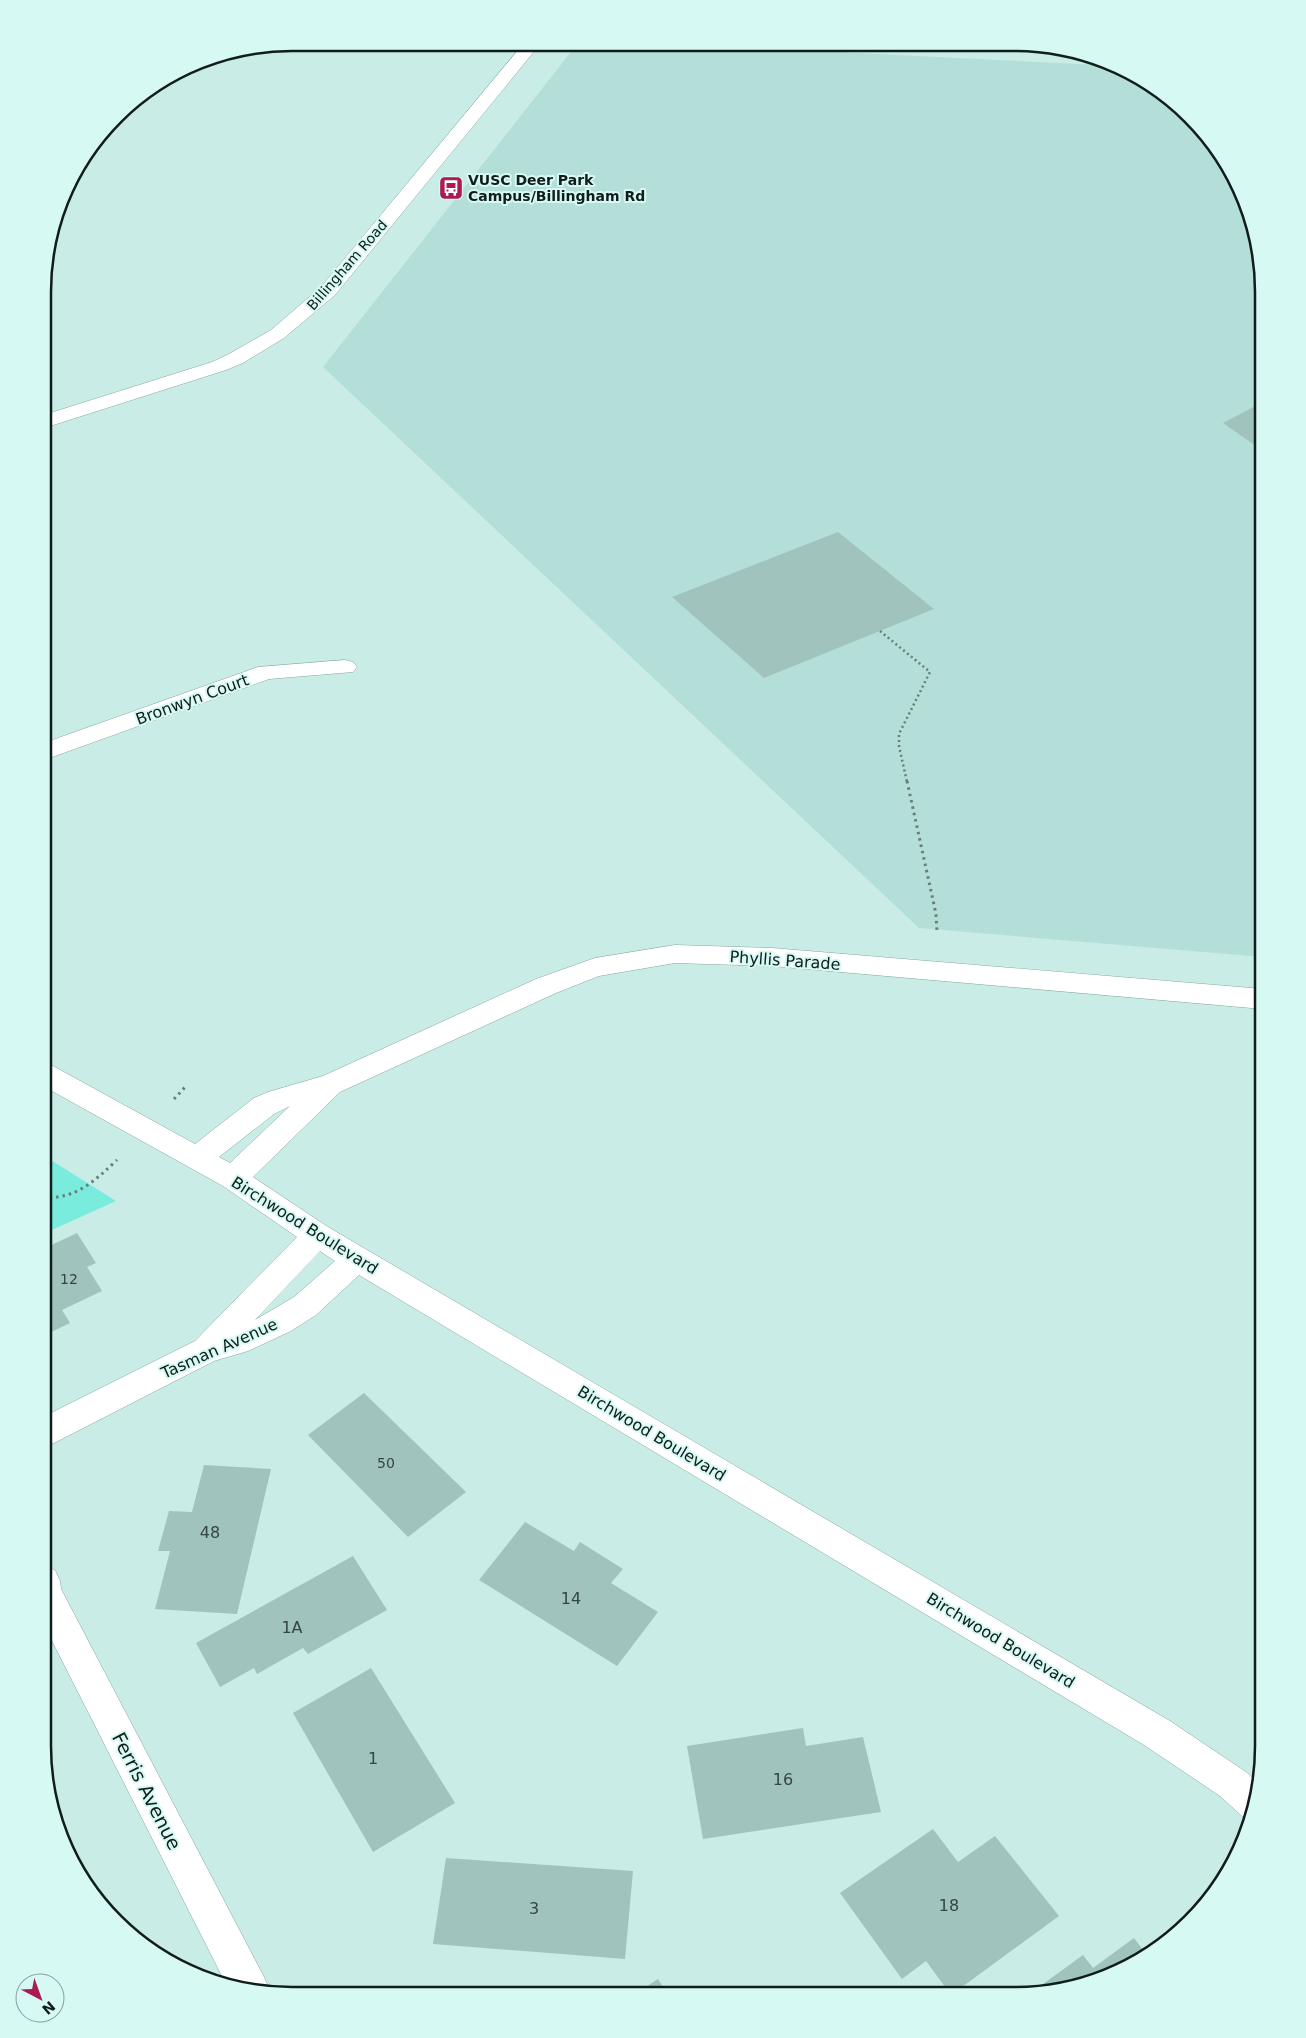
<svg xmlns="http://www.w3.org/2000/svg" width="1306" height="2038" viewBox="0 0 1306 2038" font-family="'DejaVu Sans',sans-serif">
<rect width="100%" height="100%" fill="#c9ece6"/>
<path fill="#b4dfd8" d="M578 43 677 44 1117 66 1166 94 1212 140 1244 196 1263 292V957L919 928 323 367Z"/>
<path fill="#7aecdd" d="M43 1155 116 1201 43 1234Z"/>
<g fill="#a1c3be">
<path d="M1263 402V451L1223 423Z"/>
<path d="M838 532 934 609 764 678 672 597Z"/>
<path d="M77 1233 96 1263 87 1267 102 1291 62 1310 70 1323 43 1336V1249Z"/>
<path d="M364 1393 466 1492 408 1537 308 1435Z"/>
<path d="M204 1465 271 1469 237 1614 155 1609 170 1551H158L169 1511 192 1512Z"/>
<path d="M525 1522 574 1551 580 1542 623 1569 611 1583 658 1612 617 1666 479 1580Z"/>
<path d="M353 1556 387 1610 308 1654 303 1648 257 1674 254 1668 220 1687 196 1643Z"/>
<path d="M371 1668 455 1803 373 1852 293 1713Z"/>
<path d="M803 1728 806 1746 863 1737 881 1812 703 1839 687 1746Z"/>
<path d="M933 1829 958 1862 995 1836 1059 1916 951 1995 926 1961 902 1979 840 1893Z"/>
<path d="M446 1858 633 1871 625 1959 433 1944Z"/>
<path d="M1134 1938 1146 1954 1110 1976 1032 1992 1083 1955 1093 1968Z"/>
<path d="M658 1979 668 1995 635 1994Z"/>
</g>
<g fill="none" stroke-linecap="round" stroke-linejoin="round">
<defs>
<g id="street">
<path d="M345 660 353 662 357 667 353 672 269 679 44 760V743L258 667Z"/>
<path d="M675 945 772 948 1263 989V1009L772 966 675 963 599 976 556 993 340 1092 253 1177 328 1227 1170 1721 1246 1772 1259 1783 1252 1819 1242 1816 1220 1796 1144 1745 359 1275 316 1315 291 1331 248 1351 214 1361 54 1443 43 1447V1417L195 1341 297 1237 223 1186 43 1086V1063L53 1066 195 1144 254 1098 268 1092 323 1076 536 979 595 958ZM290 1106 230 1163 219 1157 274 1114ZM320 1251 335 1261 294 1297 255 1320Z"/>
<path d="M43 1566 55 1570 60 1581 61 1589 264 1977 270 1991 269 1993H260L226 1984 43 1623Z"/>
</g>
<path id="secondary" d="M524 43H541L335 295 284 338 243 363 226 370 44 428V415L212 362 229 354 271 330 321 287Z"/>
</defs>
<use href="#street" stroke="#86a7a2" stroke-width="1"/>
<use href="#secondary" stroke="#86a7a2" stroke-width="1"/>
<path stroke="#677e7a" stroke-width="2.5" stroke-dasharray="2 3" stroke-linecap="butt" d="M880 631 930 672 899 734V746L907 782"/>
<g stroke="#677e7a" stroke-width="3" stroke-dasharray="2.5 4" stroke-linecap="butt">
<path d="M907 781 936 914 937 932"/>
<path d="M174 1099 187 1085"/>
<path d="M43 1198C78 1198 93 1182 117 1160"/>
</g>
<use href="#street" fill="#fff" fill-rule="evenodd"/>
<use href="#secondary" fill="#fff" fill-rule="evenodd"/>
</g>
<defs>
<symbol id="bus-square" viewBox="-11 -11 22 22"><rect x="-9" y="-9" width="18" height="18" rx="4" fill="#ab1a53" stroke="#d6f9f3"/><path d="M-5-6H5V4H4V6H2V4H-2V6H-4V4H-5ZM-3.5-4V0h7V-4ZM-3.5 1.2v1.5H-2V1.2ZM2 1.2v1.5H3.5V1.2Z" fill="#fff"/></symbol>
</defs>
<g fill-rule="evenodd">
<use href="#bus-square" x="437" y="174" width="28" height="28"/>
</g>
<g text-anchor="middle" stroke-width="4" stroke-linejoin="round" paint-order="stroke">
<g font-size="14" font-weight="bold" fill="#101d1b" stroke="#d6f9f3" text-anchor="start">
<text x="468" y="185">VUSC Deer Park<tspan x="468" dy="16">Campus/Billingham Rd</tspan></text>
</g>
<g font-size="14" fill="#101d1b" stroke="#d6f9f3">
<text transform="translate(347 265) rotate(-49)" y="5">Billingham Road</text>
</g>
<g font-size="14" fill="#344644">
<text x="69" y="1284">12</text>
<text x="386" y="1468">50</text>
</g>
<g font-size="16" fill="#101d1b" stroke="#d6f9f3">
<text transform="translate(192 699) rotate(-20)" y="6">Bronwyn Court</text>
<text transform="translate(785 960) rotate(4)" y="6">Phyllis Parade</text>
<text transform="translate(305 1225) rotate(32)" y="6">Birchwood Boulevard</text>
<text transform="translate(219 1348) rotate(-24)" y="6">Tasman Avenue</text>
<text transform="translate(652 1433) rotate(31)" y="6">Birchwood Boulevard</text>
<text transform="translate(1001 1640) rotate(31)" y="6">Birchwood Boulevard</text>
</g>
<g font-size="16" fill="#344644">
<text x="210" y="1538">48</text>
<text x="571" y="1604">14</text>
<text x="292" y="1633">1A</text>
<text x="373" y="1764">1</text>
<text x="783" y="1785">16</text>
<text x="949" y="1911">18</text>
<text x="534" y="1914">3</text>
</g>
<g font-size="19" fill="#101d1b" stroke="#d6f9f3">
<text transform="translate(147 1791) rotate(63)" y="7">Ferris Avenue</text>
</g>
</g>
<path d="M0 0H1306V2038H0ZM292 51H1014A241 241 0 0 1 1255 292V1746A241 241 0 0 1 1014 1987H292A241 241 0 0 1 51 1746V292A241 241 0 0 1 292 51Z" fill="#d6f9f3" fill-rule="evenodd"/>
<path fill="none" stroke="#101d1b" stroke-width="2.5" d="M292 51H1014A241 241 0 0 1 1255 292V1746A241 241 0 0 1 1014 1987H292A241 241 0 0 1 51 1746V292A241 241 0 0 1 292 51Z"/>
<g transform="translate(40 1998) rotate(139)"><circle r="24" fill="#d6f9f3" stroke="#87a19d"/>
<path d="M0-4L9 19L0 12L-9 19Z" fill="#ab1a53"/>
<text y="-8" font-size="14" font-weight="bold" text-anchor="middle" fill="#101d1b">N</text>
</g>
</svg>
